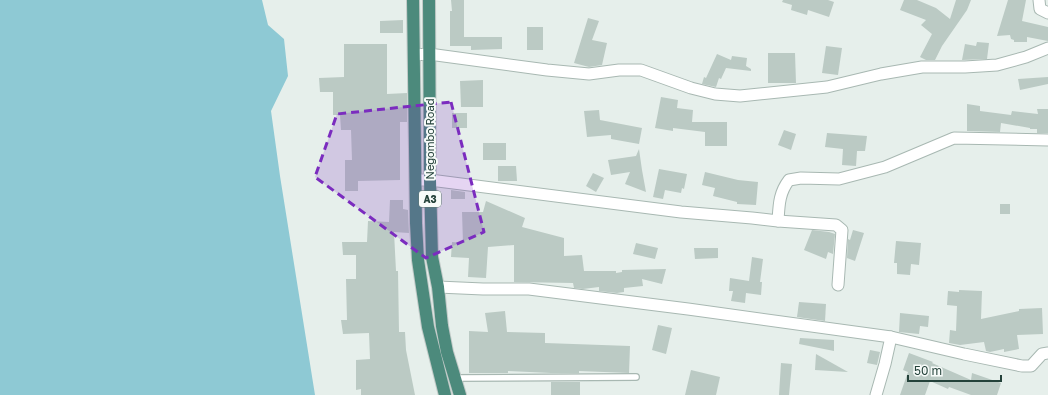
<svg xmlns="http://www.w3.org/2000/svg" width="1048" height="395" viewBox="0 0 1048 395" font-family="'Golos Text',sans-serif">
<rect width="100%" height="100%" fill="#e6efeb"/>
<path fill="#8ec9d4" d="M0 0H262L268 25 284 39 288 76 271 111 280 176 315 395H0Z"/>
<g fill="#bbcac4">
<path d="M451 0H464V37H502V49L471 50V46H450V11H452Z"/>
<path d="M783 0H828L834 2 829 17 808 10 807 15 791 10 792 5 782 2Z"/>
<path d="M904 0H917L936 8 950 19 956 0H971L967 10 942 46 935 60H926L920 57 932 34 921 25 926 20 900 10Z"/>
<path d="M1008 0H1026L1022 21 1048 27V41L1027 37V42H1014V40L1011 39 1010 35 997 36Z"/>
<path d="M588 18 599 21 592 40 607 43 602 65 589 67 574 63Z"/>
<path d="M403 20V33H380V21Z"/>
<rect x="527" y="27" width="16" height="23"/>
<path d="M977 42 989 43 987 59 962 60 965 44 976 46Z"/>
<path d="M344 44H387V94L407 93V122H400V180L358 181V191H345V160H352L351 130H341L340 115H333V92H320L319 78 344 77Z"/>
<path d="M826 46 842 48 838 75 822 73Z"/>
<path d="M768 53H795L796 83H768Z"/>
<path d="M717 54 731 60 732 56 747 58 746 66 751 69V71L726 68 721 79 719 78 716 87 702 84 704 77 706 78Z"/>
<path d="M1048 77V84L1020 90 1018 79Z"/>
<path d="M483 80V107H461L460 81Z"/>
<path d="M661 97 678 100 677 108 693 110 692 122H727V146H705V132L673 128V131L655 128Z"/>
<path d="M967 104 980 106V111L1011 115 1012 111 1038 114 1037 109H1048V133H1037V129H1030V128L1001 123 1000 132 967 131Z"/>
<path d="M599 110 600 120 642 128 639 144 611 139V135L587 137 584 111Z"/>
<rect x="452" y="113" width="15" height="15"/>
<path d="M784 130 796 134 791 150 778 145Z"/>
<path d="M827 133 867 136 865 151H857L856 166 842 165 843 149 825 147Z"/>
<rect x="483" y="143" width="23" height="17"/>
<path d="M639 149 642 170 646 192 625 184 630 172 611 175 608 160 636 156Z"/>
<path d="M498 166H516L517 181H498Z"/>
<path d="M659 169 687 174 684 189 682 188 681 193 665 190 663 199 653 197Z"/>
<path d="M705 172 738 180 758 182 756 205 737 204V202L713 196 715 188 702 185Z"/>
<path d="M593 173 604 178 596 192 586 186Z"/>
<path d="M451 190 465 192V199H451Z"/>
<path d="M390 200H403V209L408 210 409 233 394 232 396 271H398L399 332H405L406 350 415 395H361V389L356 390V360L370 359 369 333 343 334 341 320H347L346 279H356V255H343L342 242H367L368 221 389 222Z"/>
<path d="M486 201 525 218 522 227 564 238V256L582 255 584 271H616V273L622 272V270L666 269 662 284 642 279 643 286 624 288V292L617 293 599 291V287L583 289 574 288 573 283 514 282V245L488 247 486 278 468 277 469 258 451 257 452 242 463 243 462 212H483Z"/>
<rect x="1000" y="204" width="10" height="10"/>
<path d="M812 230 829 232 835 234 833 254 828 252 826 259 804 250Z"/>
<path d="M853 230 864 233 855 261 847 258 848 239 850 240Z"/>
<path d="M896 241 921 243 919 265 911 264 910 275 897 274V263H894Z"/>
<path d="M636 243 658 248 655 259 633 254Z"/>
<path d="M694 248H718V258L695 259Z"/>
<path d="M752 257 763 259 760 282H762L761 295 746 293 745 303 731 301 733 291H729L730 278 749 281Z"/>
<path d="M959 290 982 291 981 319 1019 311V309L1042 308 1043 334 1017 335 1019 349 1004 352V349L990 352 986 351 984 342 960 345 949 343 950 330 956 331 957 306 947 305 948 291 959 292Z"/>
<path d="M799 302 826 304 825 321 797 317Z"/>
<path d="M505 311 507 332 545 333V343L630 346 629 373 579 371V373H551L508 371V373H469V331L488 332 485 313Z"/>
<path d="M900 313 929 316 928 327 920 326 919 334 899 332Z"/>
<path d="M658 325 672 328 666 354 652 350Z"/>
<path d="M800 338 834 340V351L799 344Z"/>
<path d="M870 350 880 352 877 365 867 363Z"/>
<path d="M909 353 933 362 932 363 971 380 972 373 1001 383 997 395H971L949 387 948 389 930 381 925 395H900L908 372 903 370Z"/>
<path d="M816 354 848 372 815 370Z"/>
<path d="M781 363 792 364 789 395H779Z"/>
<path d="M691 370 720 377 716 395H685Z"/>
<rect x="551" y="382" width="29" height="13"/>
</g>
<g fill="none" stroke-linecap="round" stroke-linejoin="round">
<defs>
<path id="service" d="M456 378 636 377"/>
<g id="minor">
<path d="M1039 0 1040 9 1048 13"/>
<path d="M414 55 429 54 547 70 589 74 619 70H641L691 88 715 94 740 96 827 87 881 74 922 67H965L997 65 1026 57 1048 48"/>
<path d="M416 180H430L681 212 752 218 778 221C779 205 779 193 789 180L801 178 839 179 885 167 954 138 1048 140"/>
<path d="M778 221 836 225 842 230 838 285"/>
<path d="M438 287 483 289H529L688 309 891 337 964 354 1022 366H1031L1042 354 1048 353"/>
<path d="M876 395 885 364 891 337"/>
</g>
<g id="trunk">
<path d="M413 0 416 223 418 260 428 327 445 395"/>
<path d="M429 0 430 180 432 257 438 287 442 326 447 352 460 395"/>
</g>
</defs>
<use href="#service" stroke="#a8b8b2" stroke-width="8"/>
<use href="#minor" stroke="#a8b8b2" stroke-width="13"/>
<use href="#trunk" stroke="#c2cac8" stroke-width="14"/>
<use href="#service" stroke="#fff" stroke-width="5.5"/>
<use href="#minor" stroke="#fff" stroke-width="11"/>
<use href="#trunk" stroke="#4c8a7c" stroke-width="12"/>
</g>
<path fill="#7b2cbf" fill-opacity="0.2" stroke="#7b2cbf" stroke-width="3" stroke-dasharray="8 5" stroke-linejoin="round" d="M451 102 484 232 426 258 315 177 337 114Z"/>
<g text-anchor="middle" stroke-width="4" stroke-linejoin="round" paint-order="stroke">
<rect fill="#f7fbf9" stroke="#637a73" stroke-width="1" x="419" y="191" width="22" height="16" rx="3"/>
<g font-size="10" font-weight="bold" fill="#24423a">
<text x="430" y="203">A3</text>
</g>
<g font-size="11" fill="#24423a" stroke="#f7fbf9">
<text transform="translate(430 139) rotate(-90)" y="4">Negombo Road</text>
</g>
</g>
<path d="M908 375v6h93v-6" fill="none" stroke="#24423a" stroke-width="2"/>
<text x="914" y="375" font-size="12" fill="#24423a" stroke="#f7fbf9" stroke-width="3" paint-order="stroke">50 m</text>
</svg>
